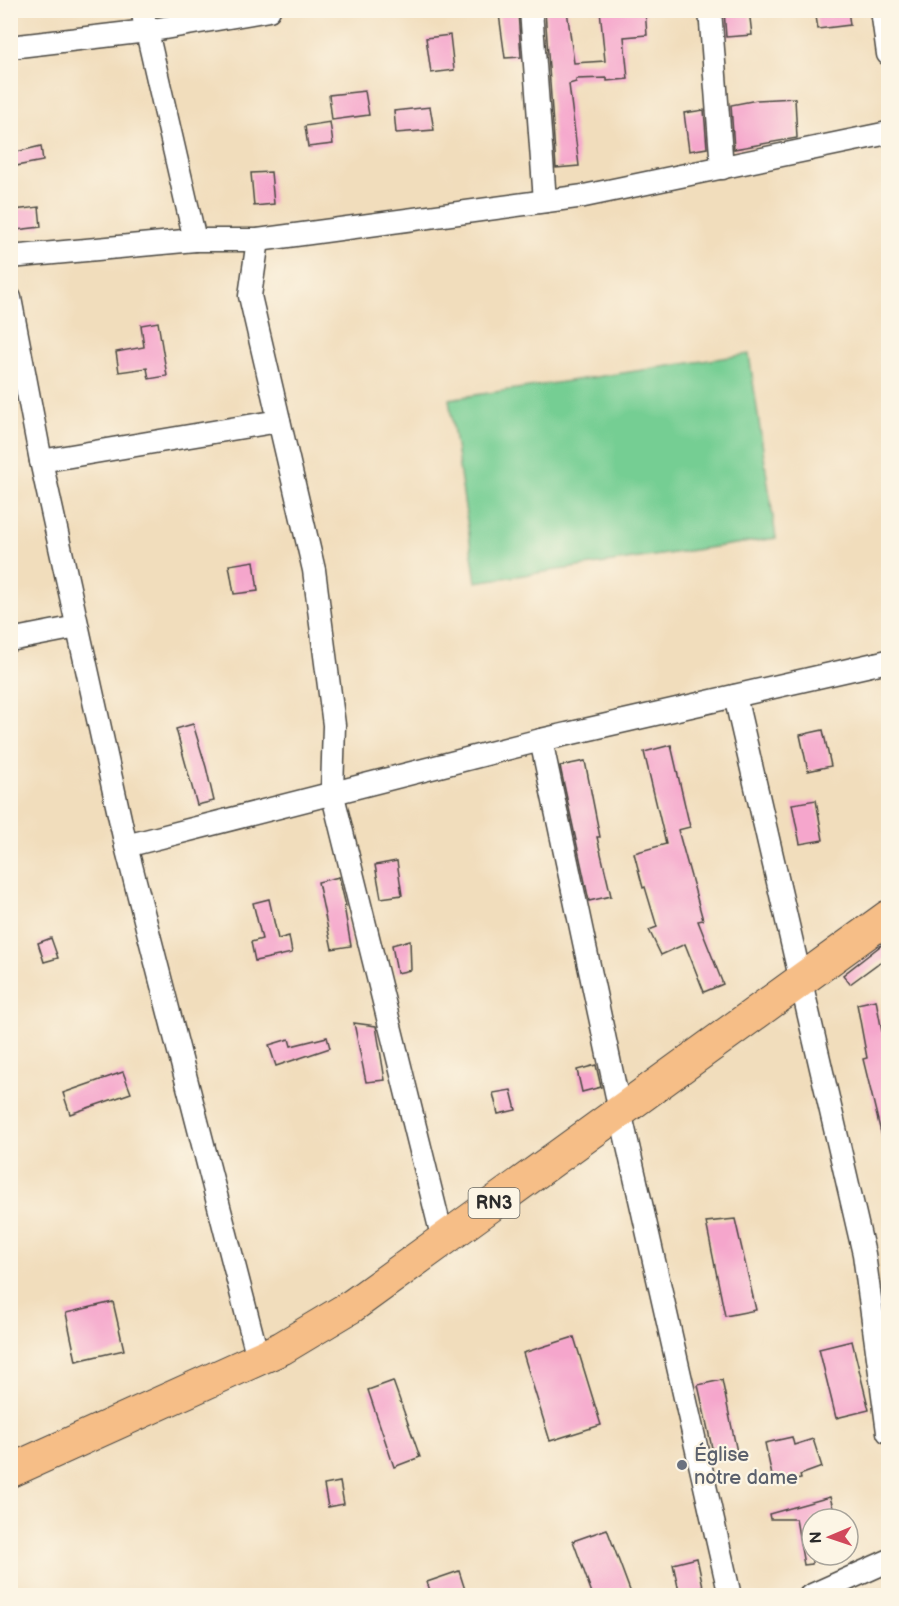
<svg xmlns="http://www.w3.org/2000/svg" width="899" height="1606" viewBox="0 0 899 1606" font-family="'Balsamiq Sans',sans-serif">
<rect width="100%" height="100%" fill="#fcf5e5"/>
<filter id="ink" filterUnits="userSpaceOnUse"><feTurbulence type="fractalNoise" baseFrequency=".0167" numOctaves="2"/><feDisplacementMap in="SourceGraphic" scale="12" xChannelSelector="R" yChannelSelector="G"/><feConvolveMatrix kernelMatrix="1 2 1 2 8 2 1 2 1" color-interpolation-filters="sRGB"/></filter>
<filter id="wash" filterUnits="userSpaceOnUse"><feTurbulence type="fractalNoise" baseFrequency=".008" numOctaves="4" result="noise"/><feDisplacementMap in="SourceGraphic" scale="24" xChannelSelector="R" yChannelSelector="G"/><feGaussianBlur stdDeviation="1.35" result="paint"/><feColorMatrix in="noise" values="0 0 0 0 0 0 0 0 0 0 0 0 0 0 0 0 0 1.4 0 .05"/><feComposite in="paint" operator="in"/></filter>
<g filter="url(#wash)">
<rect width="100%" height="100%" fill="#f1ddbc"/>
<path fill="#75ce93" stroke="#507c5f" stroke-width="1.5" d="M749 354 776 538 476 582 449 399Z"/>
<g id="blocks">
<g fill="#f5a6cc">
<path d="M567 10 574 63 605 61 600 10H622V12L645 10 647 35 624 37 628 79 607 81V78L576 79V82L569 84 579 166 556 168 545 11Z"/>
<path d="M724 10H749L752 35 726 37Z"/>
<path d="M815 10H848L850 25 818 29Z"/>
<path d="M518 12 521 57 505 58 499 14Z"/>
<path d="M450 35 454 70 431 73 426 38Z"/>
<path d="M365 91 369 115 332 120 329 95Z"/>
<path d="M795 98 797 138 734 149 731 105 757 100Z"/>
<path d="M430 107 434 130 396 133 394 111Z"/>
<path d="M704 110 707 148 689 151 684 113Z"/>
<path d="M330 122 333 144 308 147 305 126Z"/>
<path d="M41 146 43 161 16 166V152Z"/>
<path d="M271 172 274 204 254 206 251 173Z"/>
<path d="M39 207 41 227 16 230 14 210Z"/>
<path d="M158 322 167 376 149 379 147 368 119 372 116 352 144 347 141 325Z"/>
<path d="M254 561 258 591 234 594 229 565Z"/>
<path d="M193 724 206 767 214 801 197 805 176 729Z"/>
<path d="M823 730 831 766 808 771 800 735Z"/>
<path d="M671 745 690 827 678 830 703 920 698 921 723 984 704 992 685 944 661 955 649 930 657 927 645 887 643 888 634 853 666 844 644 752Z"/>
<path d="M585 761 600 837H597L611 896 589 901 560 766Z"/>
<path d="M816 800 823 840 800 844 792 804Z"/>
<path d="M397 861 402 895 381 898 375 865Z"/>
<path d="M339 877 346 906H344L351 946 332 949 318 882Z"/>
<path d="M269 899 278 939 289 936 292 953 255 961 251 942 262 939 253 903Z"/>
<path d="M51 938 58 958 44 962 38 943Z"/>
<path d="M410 940 411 970 397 973 392 945Z"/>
<path d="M888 940V956L850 984 843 975Z"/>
<path d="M876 1000 888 1063V1141H883L863 1059 867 1058 857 1004Z"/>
<path d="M354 1023 376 1026 385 1080 366 1082Z"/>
<path d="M327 1037 330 1048 276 1066 269 1045 289 1039 291 1046Z"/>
<path d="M596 1065 601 1087 582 1092 577 1070Z"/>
<path d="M123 1072 131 1093 70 1114 63 1093Z"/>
<path d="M511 1090 516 1110 498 1114 493 1093Z"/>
<path d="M735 1219 756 1310 725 1316 706 1222Z"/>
<path d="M113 1302 124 1350 76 1361 66 1313Z"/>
<path d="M574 1337 601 1425 550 1441 523 1353Z"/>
<path d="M852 1341 869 1410 836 1418 819 1349Z"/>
<path d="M722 1380 737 1452 714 1457 698 1385Z"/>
<path d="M393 1381 420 1457 394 1467 368 1390Z"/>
<path d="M792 1437 794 1445 813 1439 822 1467 800 1475 801 1479 774 1485 765 1443Z"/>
<path d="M340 1482 344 1504 328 1507 324 1485Z"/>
<path d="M830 1497 836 1519H812V1564L804 1565 796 1519H770L769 1514Z"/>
<path d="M607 1529 632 1596H593L573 1541Z"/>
<path d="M697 1558 705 1596H680L673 1564Z"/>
<path d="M459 1571 467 1596H432L427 1582Z"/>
</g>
</g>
</g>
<g filter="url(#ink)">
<use href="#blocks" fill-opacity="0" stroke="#494641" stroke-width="1.5"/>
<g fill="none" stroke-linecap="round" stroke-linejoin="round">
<defs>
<g id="minor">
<path d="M142 10 195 240"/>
<path d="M531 10 545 201"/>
<path d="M710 10 722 168"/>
<path d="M882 10 888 54"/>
<path d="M10 47 147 31 269 10"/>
<path d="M258 240 250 296 314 570 334 725 332 792 443 1240"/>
<path d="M10 257 195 240H258L584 196 888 133"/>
<path d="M10 298 41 461 126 846 258 1358"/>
<path d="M41 461 279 421"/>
<path d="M10 640 77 627"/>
<path d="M735 696 864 1254 888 1432"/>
<path d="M541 740 620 1111 730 1596"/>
<path d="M126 846 541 740 888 661"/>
<path d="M810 1596 888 1561"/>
</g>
<path id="highway" d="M10 1471 282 1348 352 1306 888 917"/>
</defs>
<use href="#minor" stroke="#494641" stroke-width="25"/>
<use href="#highway" stroke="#494641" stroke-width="35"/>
<use href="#minor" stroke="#fff" stroke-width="22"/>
<use href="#highway" stroke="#f6be87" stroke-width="33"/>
</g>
</g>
<circle fill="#6b7280" stroke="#fcf5e5" stroke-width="2" cx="682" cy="1465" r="6"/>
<g text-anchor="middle" stroke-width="4.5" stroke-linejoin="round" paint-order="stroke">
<rect fill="#fcf5e5" stroke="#6a6863" stroke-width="1.5" x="468.5" y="1188" width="51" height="30" rx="4.5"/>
<g font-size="18" font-weight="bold" fill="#2b2b2b">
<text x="494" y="1209">RN3</text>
</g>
<g font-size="20" fill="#5b616d" stroke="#fcf5e5" text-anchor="start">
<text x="694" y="1461">Église<tspan x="694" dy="23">notre dame</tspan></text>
</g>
</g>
<rect width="899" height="1606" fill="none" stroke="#fcf5e5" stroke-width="36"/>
<g transform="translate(830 1537) rotate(268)"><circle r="28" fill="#fcf5e5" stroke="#a8a49b" stroke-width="1.5"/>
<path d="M0-4.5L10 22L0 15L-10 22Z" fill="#d1495b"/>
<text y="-9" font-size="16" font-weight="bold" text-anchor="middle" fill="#2b2b2b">N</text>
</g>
</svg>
